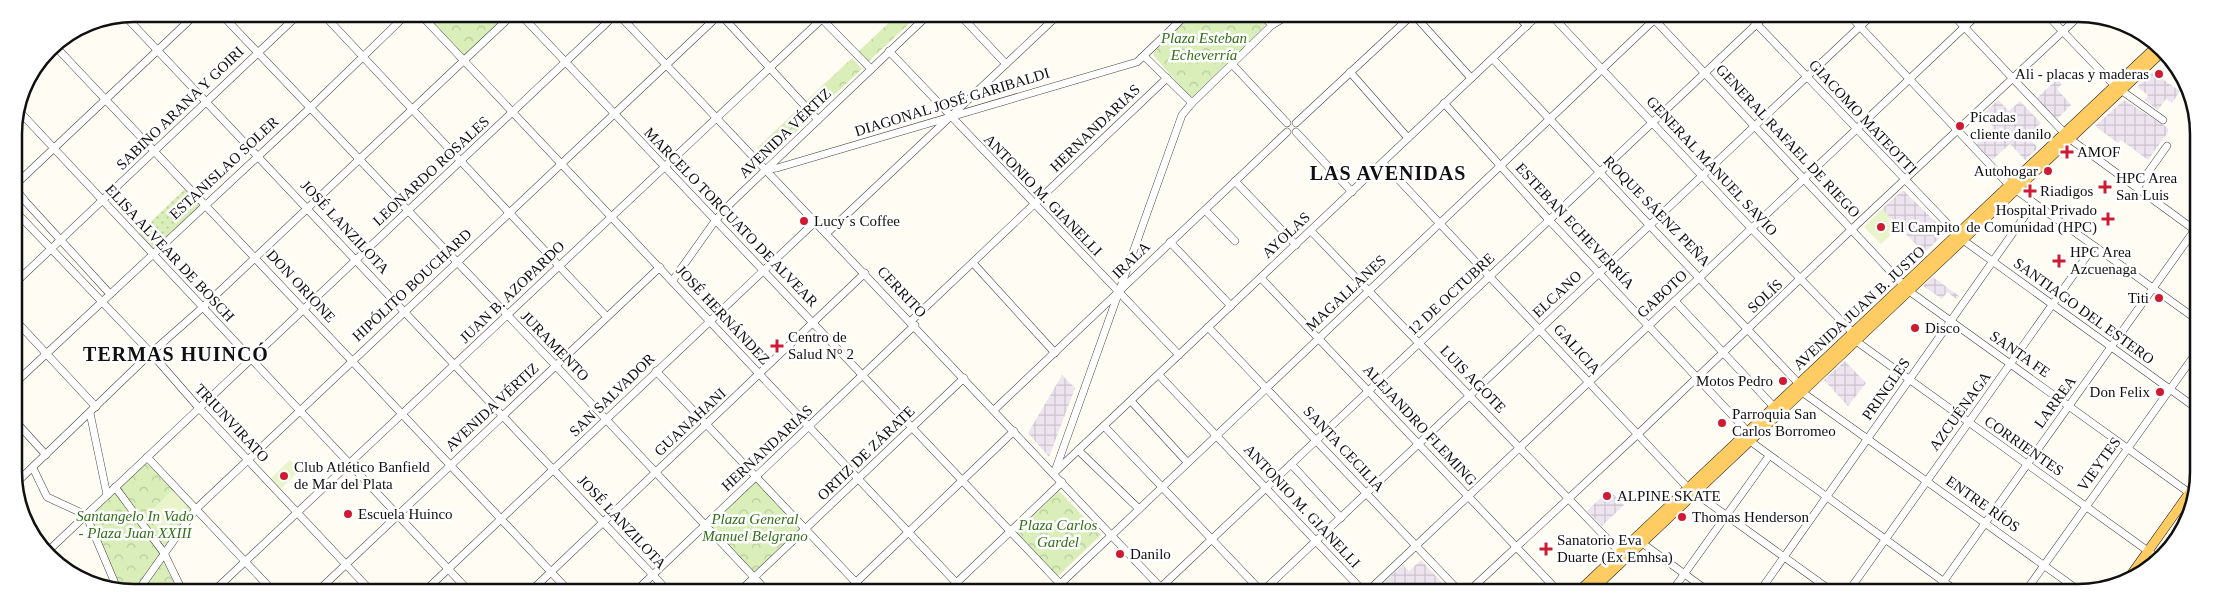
<svg xmlns="http://www.w3.org/2000/svg" width="2213" height="606" viewBox="0 0 2213 606" font-family="'Times New Roman',serif">
<defs>
<pattern id="industrial-grid" width="8" height="8" patternUnits="userSpaceOnUse" patternTransform="scale(1.25)"><rect width="8" height="8" fill="#ede4ef"/><path d="M0 4h8M4 0v8" fill="none" stroke="#cac3cc"/></pattern>
<pattern id="grass-dots" width="8" height="8" patternUnits="userSpaceOnUse" patternTransform="scale(1.25)"><rect width="8" height="8" fill="#d9eeb8"/><path d="M2 2h.1M6 6h.1" fill="none" stroke="#b9cb9d" stroke-width="1.8" stroke-linecap="round"/></pattern>
<pattern id="park-crowns" width="20" height="18" patternUnits="userSpaceOnUse" patternTransform="scale(1.25)"><rect width="20" height="18" fill="#d9eeb8"/><path d="M2 6a3 3 0 1 1 6 0M12 15a3 3 0 1 1 6 0" fill="none" stroke="#b9cb9d"/></pattern>
</defs>
<rect width="100%" height="100%" fill="#fffcf3"/>
<g fill="url(#industrial-grid)">
<path d="M2152 72 2180 91 2172 103 2166 99 2158 110 2145 100 2148 95 2137 87Z"/>
<path d="M2057 79 2062 84 2057 89 2071 105 2057 119 2037 98Z"/>
<path d="M1998 100 2009 111 2020 101 2041 123 2027 136 2038 148 2025 160 2010 144 1992 160 1976 144 1993 127 1982 115Z"/>
<path d="M2124 100 2168 128V132L2148 160 2121 140 2118 143 2095 126Z"/>
<path d="M1903 190 1944 230 1945 233 1924 253 1882 209Z"/>
<path d="M1933 277 1959 296 1956 299 1947 292 1942 299 1923 286Z"/>
<path d="M1845 361 1866 383 1848 406 1824 380Z"/>
<path d="M1062 375 1075 388 1049 457 1028 433Z"/>
<path d="M1609 490 1624 505 1602 526 1587 511Z"/>
<path d="M1421 560 1446 587 1443 591H1394L1385 581 1403 565 1409 571Z"/>
</g>
<path fill="url(#grass-dots)" d="M186 188 205 205 153 253 135 237Z"/>
<g fill="url(#park-crowns)">
<path d="M420 14 512 15 464 59Z"/>
<path d="M897 15H913L915 18 868 62 858 52Z"/>
<path d="M1191 16H1260L1266 25 1192 97 1188 95 1153 55 1155 51Z"/>
<path d="M852 58 862 69 814 114 804 103Z"/>
<path d="M801 106 811 117 767 159 757 148Z"/>
<path d="M146 462 192 509 160 554 176 588H121L90 519V516Z"/>
<path d="M757 478 806 529 754 578 705 525Z"/>
<path d="M1059 491 1101 535 1057 577 1015 532Z"/>
</g>
<g fill="#eaf4cb">
<path d="M1882 209 1899 227 1881 244 1864 227Z"/>
<path d="M290 460 300 470 278 492 268 481Z"/>
<path d="M172 490 187 506 162 532 146 516Z"/>
</g>
<g fill="none" stroke-linecap="round" stroke-linejoin="round">
<defs>
<g id="minor">
<path d="M221 14 556 366 765 589"/>
<path d="M323 14 606 316"/>
<path d="M420 14 963 590"/>
<path d="M521 15 1066 590"/>
<path d="M619 15 1163 590"/>
<path d="M721 15 818 120"/>
<path d="M818 15 871 69"/>
<path d="M916 15 920 22"/>
<path d="M960 15 1006 64"/>
<path d="M125 16 666 589"/>
<path d="M1263 16 1272 25"/>
<path d="M1415 16 1471 78"/>
<path d="M1519 17 1527 26"/>
<path d="M1553 17 1751 228 1853 333 1856 341 2159 559"/>
<path d="M1652 17 1909 291 2195 497"/>
<path d="M1750 17 1963 240 2196 408"/>
<path d="M1851 17 2009 185 2196 319"/>
<path d="M1955 17 2070 139 2196 231"/>
<path d="M2050 18 2115 86 2163 120"/>
<path d="M55 46 567 589"/>
<path d="M889 51 1179 355"/>
<path d="M1144 56 1192 103"/>
<path d="M1493 59 1799 384 1802 392 2081 592"/>
<path d="M1232 64 1287 123"/>
<path d="M1350 72 1408 138"/>
<path d="M1444 103 1549 220 1748 432 1750 441 1958 592"/>
<path d="M2193 109 2195 107"/>
<path d="M18 110 467 589"/>
<path d="M1296 123 1411 16"/>
<path d="M1296 132 1352 192"/>
<path d="M1383 163 1688 488 1833 592"/>
<path d="M767 169 777 168 1137 62 1185 16"/>
<path d="M1235 181 1296 245"/>
<path d="M14 186 196 14"/>
<path d="M14 187 25 201 110 294"/>
<path d="M2137 188 2167 146"/>
<path d="M14 210 151 353 199 408 369 589"/>
<path d="M1205 210 1235 241"/>
<path d="M1311 231 1615 547 1621 552 1625 550"/>
<path d="M827 233 1057 16"/>
<path d="M1170 242 1231 306"/>
<path d="M973 263 1055 353"/>
<path d="M1261 278 1558 591"/>
<path d="M673 280 715 221 731 203 928 15"/>
<path d="M15 283 299 14"/>
<path d="M1675 301 1774 407"/>
<path d="M15 320 96 407"/>
<path d="M911 321 1167 78"/>
<path d="M1208 327 1459 591"/>
<path d="M656 371 863 590"/>
<path d="M1159 375 1363 591"/>
<path d="M15 383 310 108 407 14"/>
<path d="M1131 401 1187 462"/>
<path d="M994 410 1287 132"/>
<path d="M90 413 107 495"/>
<path d="M16 422 46 455"/>
<path d="M1104 426 1260 590"/>
<path d="M1078 450 1139 509"/>
<path d="M147 457 271 589"/>
<path d="M1291 464 1341 518"/>
<path d="M33 468 47 497 86 515 117 588"/>
<path d="M1055 471 1182 115 1192 103 1272 25 1287 16"/>
<path d="M1054 473 1536 17"/>
<path d="M16 483 151 353 202 308 512 15"/>
<path d="M115 487 164 553 181 588"/>
<path d="M1637 545 1642 543 1708 591"/>
<path d="M47 552 615 15"/>
<path d="M140 588 196 509 719 15"/>
<path d="M217 588 826 15"/>
<path d="M320 589 660 267"/>
<path d="M427 589 816 221"/>
<path d="M533 589 865 273"/>
<path d="M638 589 915 325"/>
<path d="M742 589 964 378"/>
<path d="M848 590 1014 431"/>
<path d="M949 590 1062 482"/>
<path d="M1054 590 1657 17"/>
<path d="M1158 590 1764 17"/>
<path d="M1264 590 1870 17"/>
<path d="M1368 591 1974 18"/>
<path d="M1469 591 1638 434 1852 229 2077 18"/>
<path d="M1672 591 1769 456"/>
<path d="M1760 591 2034 203"/>
<path d="M1848 592 2094 246"/>
<path d="M1936 592 2196 228"/>
<path d="M2025 592 2196 353"/>
</g>
<g id="major">
<path d="M2131 575 2195 485"/>
<path d="M1579 591 2157 46"/>
<path d="M1591 591 2164 50"/>
</g>
</defs>
<use href="#minor" stroke="#434343" stroke-width="8"/>
<use href="#major" stroke="#212121" stroke-width="10"/>
<use href="#minor" stroke="#fff" stroke-width="7"/>
<use href="#major" stroke="#ffcb63" stroke-width="9"/>
</g>
<g fill="#ce1a33" stroke="#fff" stroke-width="2">
<circle cx="2159" cy="74" r="5"/>
<circle cx="1960" cy="126" r="5"/>
<path d="M2064.5 144.5h5v5h5v5h-5v5h-5v-5h-5v-5h5z"/>
<circle cx="2048" cy="171" r="5"/>
<path d="M2102.5 179.5h5v5h5v5h-5v5h-5v-5h-5v-5h5z"/>
<path d="M2027.5 183.5h5v5h5v5h-5v5h-5v-5h-5v-5h5z"/>
<path d="M2105.5 211.5h5v5h5v5h-5v5h-5v-5h-5v-5h5z"/>
<circle cx="804" cy="221" r="5"/>
<circle cx="1881" cy="227" r="5"/>
<path d="M2056.5 253.5h5v5h5v5h-5v5h-5v-5h-5v-5h5z"/>
<circle cx="2159" cy="298" r="5"/>
<circle cx="1915" cy="328" r="5"/>
<path d="M774.5 338.5h5v5h5v5h-5v5h-5v-5h-5v-5h5z"/>
<circle cx="1783" cy="381" r="5"/>
<circle cx="2160" cy="392" r="5"/>
<circle cx="1722" cy="423" r="5"/>
<circle cx="284" cy="476" r="5"/>
<circle cx="1607" cy="496" r="5"/>
<circle cx="348" cy="514" r="5"/>
<circle cx="1682" cy="517" r="5"/>
<path d="M1543.5 541.5h5v5h5v5h-5v5h-5v-5h-5v-5h5z"/>
<circle cx="1120" cy="554" r="5"/>
</g>
<g text-anchor="middle" stroke-width="5" stroke-linejoin="round" paint-order="stroke">
<g font-size="15" font-style="italic" fill="#336f19" stroke="#fff">
<text x="1204" y="43">Plaza Esteban<tspan x="1204" dy="17">Echeverría</tspan></text>
<text x="135" y="521">Santangelo In Vado<tspan x="135" dy="17">- Plaza Juan XXIII</tspan></text>
<text x="755" y="524">Plaza General<tspan x="755" dy="17">Manuel Belgrano</tspan></text>
<text x="1058" y="530">Plaza Carlos<tspan x="1058" dy="17">Gardel</tspan></text>
</g>
<g font-size="15" fill="#101010" stroke="#fff" text-anchor="start">
<text x="2149" y="79" text-anchor="end">Ali - placas y maderas</text>
<text x="1970" y="122">Picadas<tspan x="1970" dy="17">cliente danilo</tspan></text>
<text x="2077" y="157">AMOF</text>
<text x="2038" y="176" text-anchor="end">Autohogar</text>
<text x="2116" y="183">HPC Area<tspan x="2116" dy="17">San Luis</tspan></text>
<text x="2040" y="196">Riadigos</text>
<text x="2097" y="215" text-anchor="end">Hospital Privado<tspan x="2097" dy="17">de Comunidad (HPC)</tspan></text>
<text x="814" y="226">Lucy´s Coffee</text>
<text x="1891" y="232">El Campito</text>
<text x="2070" y="257">HPC Area<tspan x="2070" dy="17">Azcuenaga</tspan></text>
<text x="2149" y="303" text-anchor="end">Titi</text>
<text x="1925" y="333">Disco</text>
<text x="788" y="342">Centro de<tspan x="788" dy="17">Salud N° 2</tspan></text>
<text x="1773" y="386" text-anchor="end">Motos Pedro</text>
<text x="2150" y="397" text-anchor="end">Don Felix</text>
<text x="1732" y="419">Parroquia San<tspan x="1732" dy="17">Carlos Borromeo</tspan></text>
<text x="294" y="472">Club Atlético Banfield<tspan x="294" dy="17">de Mar del Plata</tspan></text>
<text x="1617" y="501">ALPINE SKATE</text>
<text x="358" y="519">Escuela Huinco</text>
<text x="1692" y="522">Thomas Henderson</text>
<text x="1557" y="545">Sanatorio Eva<tspan x="1557" dy="17">Duarte (Ex Emhsa)</tspan></text>
<text x="1130" y="559">Danilo</text>
</g>
<g font-size="15" fill="#101010" stroke="#fff">
<text transform="translate(952 102) rotate(-17)" y="5">DIAGONAL JOSÉ GARIBALDI</text>
<text transform="translate(180 108) rotate(-44)" y="5">SABINO ARANA Y GOIRI</text>
<text transform="translate(1863 117) rotate(47)" y="5">GIACOMO MATEOTTI</text>
<text transform="translate(1095 128) rotate(-44)" y="5">HERNANDARIAS</text>
<text transform="translate(785 133) rotate(-44)" y="5">AVENIDA VÉRTIZ</text>
<text transform="translate(1788 141) rotate(47)" y="5">GENERAL RAFAEL DE RIEGO</text>
<text transform="translate(1712 166) rotate(47)" y="5">GENERAL MANUEL SAVIO</text>
<text transform="translate(224 168) rotate(-43)" y="5">ESTANISLAO SOLER</text>
<text transform="translate(431 171) rotate(-43)" y="5">LEONARDO ROSALES</text>
<text transform="translate(1043 195) rotate(46)" y="5">ANTONIO M. GIANELLI</text>
<text transform="translate(1657 211) rotate(46)" y="5">ROQUE SÁENZ PEÑA</text>
<text transform="translate(731 217) rotate(46)" y="5">MARCELO TORCUATO DE ALVEAR</text>
<text transform="translate(1575 226) rotate(47)" y="5">ESTEBAN ECHEVERRÍA</text>
<text transform="translate(345 227) rotate(47)" y="5">JOSÉ LANZILOTA</text>
<text transform="translate(1286 235) rotate(-43)" y="5">AYOLAS</text>
<text transform="translate(170 253) rotate(47)" y="5">ELISA ALVEAR DE BOSCH</text>
<text transform="translate(1131 260) rotate(-44)" y="5">IRALA</text>
<text transform="translate(412 285) rotate(-43)" y="5">HIPÓLITO BOUCHARD</text>
<text transform="translate(301 286) rotate(47)" y="5">DON ORIONE</text>
<text transform="translate(512 292) rotate(-44)" y="5">JUAN B. AZOPARDO</text>
<text transform="translate(902 292) rotate(47)" y="5">CERRITO</text>
<text transform="translate(1346 293) rotate(-43)" y="5">MAGALLANES</text>
<text transform="translate(1451 294) rotate(-43)" y="5">12 DE OCTUBRE</text>
<text transform="translate(1557 294) rotate(-43)" y="5">ELCANO</text>
<text transform="translate(1662 294) rotate(-43)" y="5">GABOTO</text>
<text transform="translate(1765 296) rotate(-43)" y="5">SOLÍS</text>
<text transform="translate(1859 308) rotate(-43)" y="5">AVENIDA JUAN B. JUSTO</text>
<text transform="translate(2084 311) rotate(36)" y="5">SANTIAGO DEL ESTERO</text>
<text transform="translate(723 315) rotate(47)" y="5">JOSÉ HERNÁNDEZ</text>
<text transform="translate(555 346) rotate(46)" y="5">JURAMENTO</text>
<text transform="translate(1577 349) rotate(48)" y="5">GALICIA</text>
<text transform="translate(2020 354) rotate(35)" y="5">SANTA FE</text>
<text transform="translate(1473 379) rotate(46)" y="5">LUIS AGOTE</text>
<text transform="translate(1886 389) rotate(-55)" y="5">PRINGLES</text>
<text transform="translate(612 395) rotate(-44)" y="5">SAN SALVADOR</text>
<text transform="translate(2055 402) rotate(-54)" y="5">LARREA</text>
<text transform="translate(492 407) rotate(-43)" y="5">AVENIDA VÉRTIZ</text>
<text transform="translate(1960 411) rotate(-54)" y="5">AZCUÉNAGA</text>
<text transform="translate(690 422) rotate(-43)" y="5">GUANAHANI</text>
<text transform="translate(232 423) rotate(47)" y="5">TRIUNVIRATO</text>
<text transform="translate(1420 425) rotate(47)" y="5">ALEJANDRO FLEMING</text>
<text transform="translate(2024 446) rotate(35)" y="5">CORRIENTES</text>
<text transform="translate(767 448) rotate(-43)" y="5">HERNANDARIAS</text>
<text transform="translate(1344 449) rotate(47)" y="5">SANTA CECILIA</text>
<text transform="translate(866 453) rotate(-44)" y="5">ORTIZ DE ZÁRATE</text>
<text transform="translate(2099 464) rotate(-54)" y="5">VIEYTES</text>
<text transform="translate(1983 504) rotate(35)" y="5">ENTRE RÍOS</text>
<text transform="translate(1302 506) rotate(47)" y="5">ANTONIO M. GIANELLI</text>
<text transform="translate(622 522) rotate(47)" y="5">JOSÉ LANZILOTA</text>
</g>
<g font-size="20" font-weight="bold" letter-spacing="1" fill="#101010" stroke="#fff">
<text x="1388" y="180">LAS AVENIDAS</text>
<text x="176" y="361">TERMAS HUINCÓ</text>
</g>
</g>
<path d="M0 0H2213V606H0ZM134 22H2078A112 112 0 0 1 2190 134V472A112 112 0 0 1 2078 584H134A112 112 0 0 1 22 472V134A112 112 0 0 1 134 22Z" fill="#fff" fill-rule="evenodd"/>
<path fill="none" stroke="#101010" stroke-width="2.5" d="M134 22H2078A112 112 0 0 1 2190 134V472A112 112 0 0 1 2078 584H134A112 112 0 0 1 22 472V134A112 112 0 0 1 134 22Z"/>
</svg>
